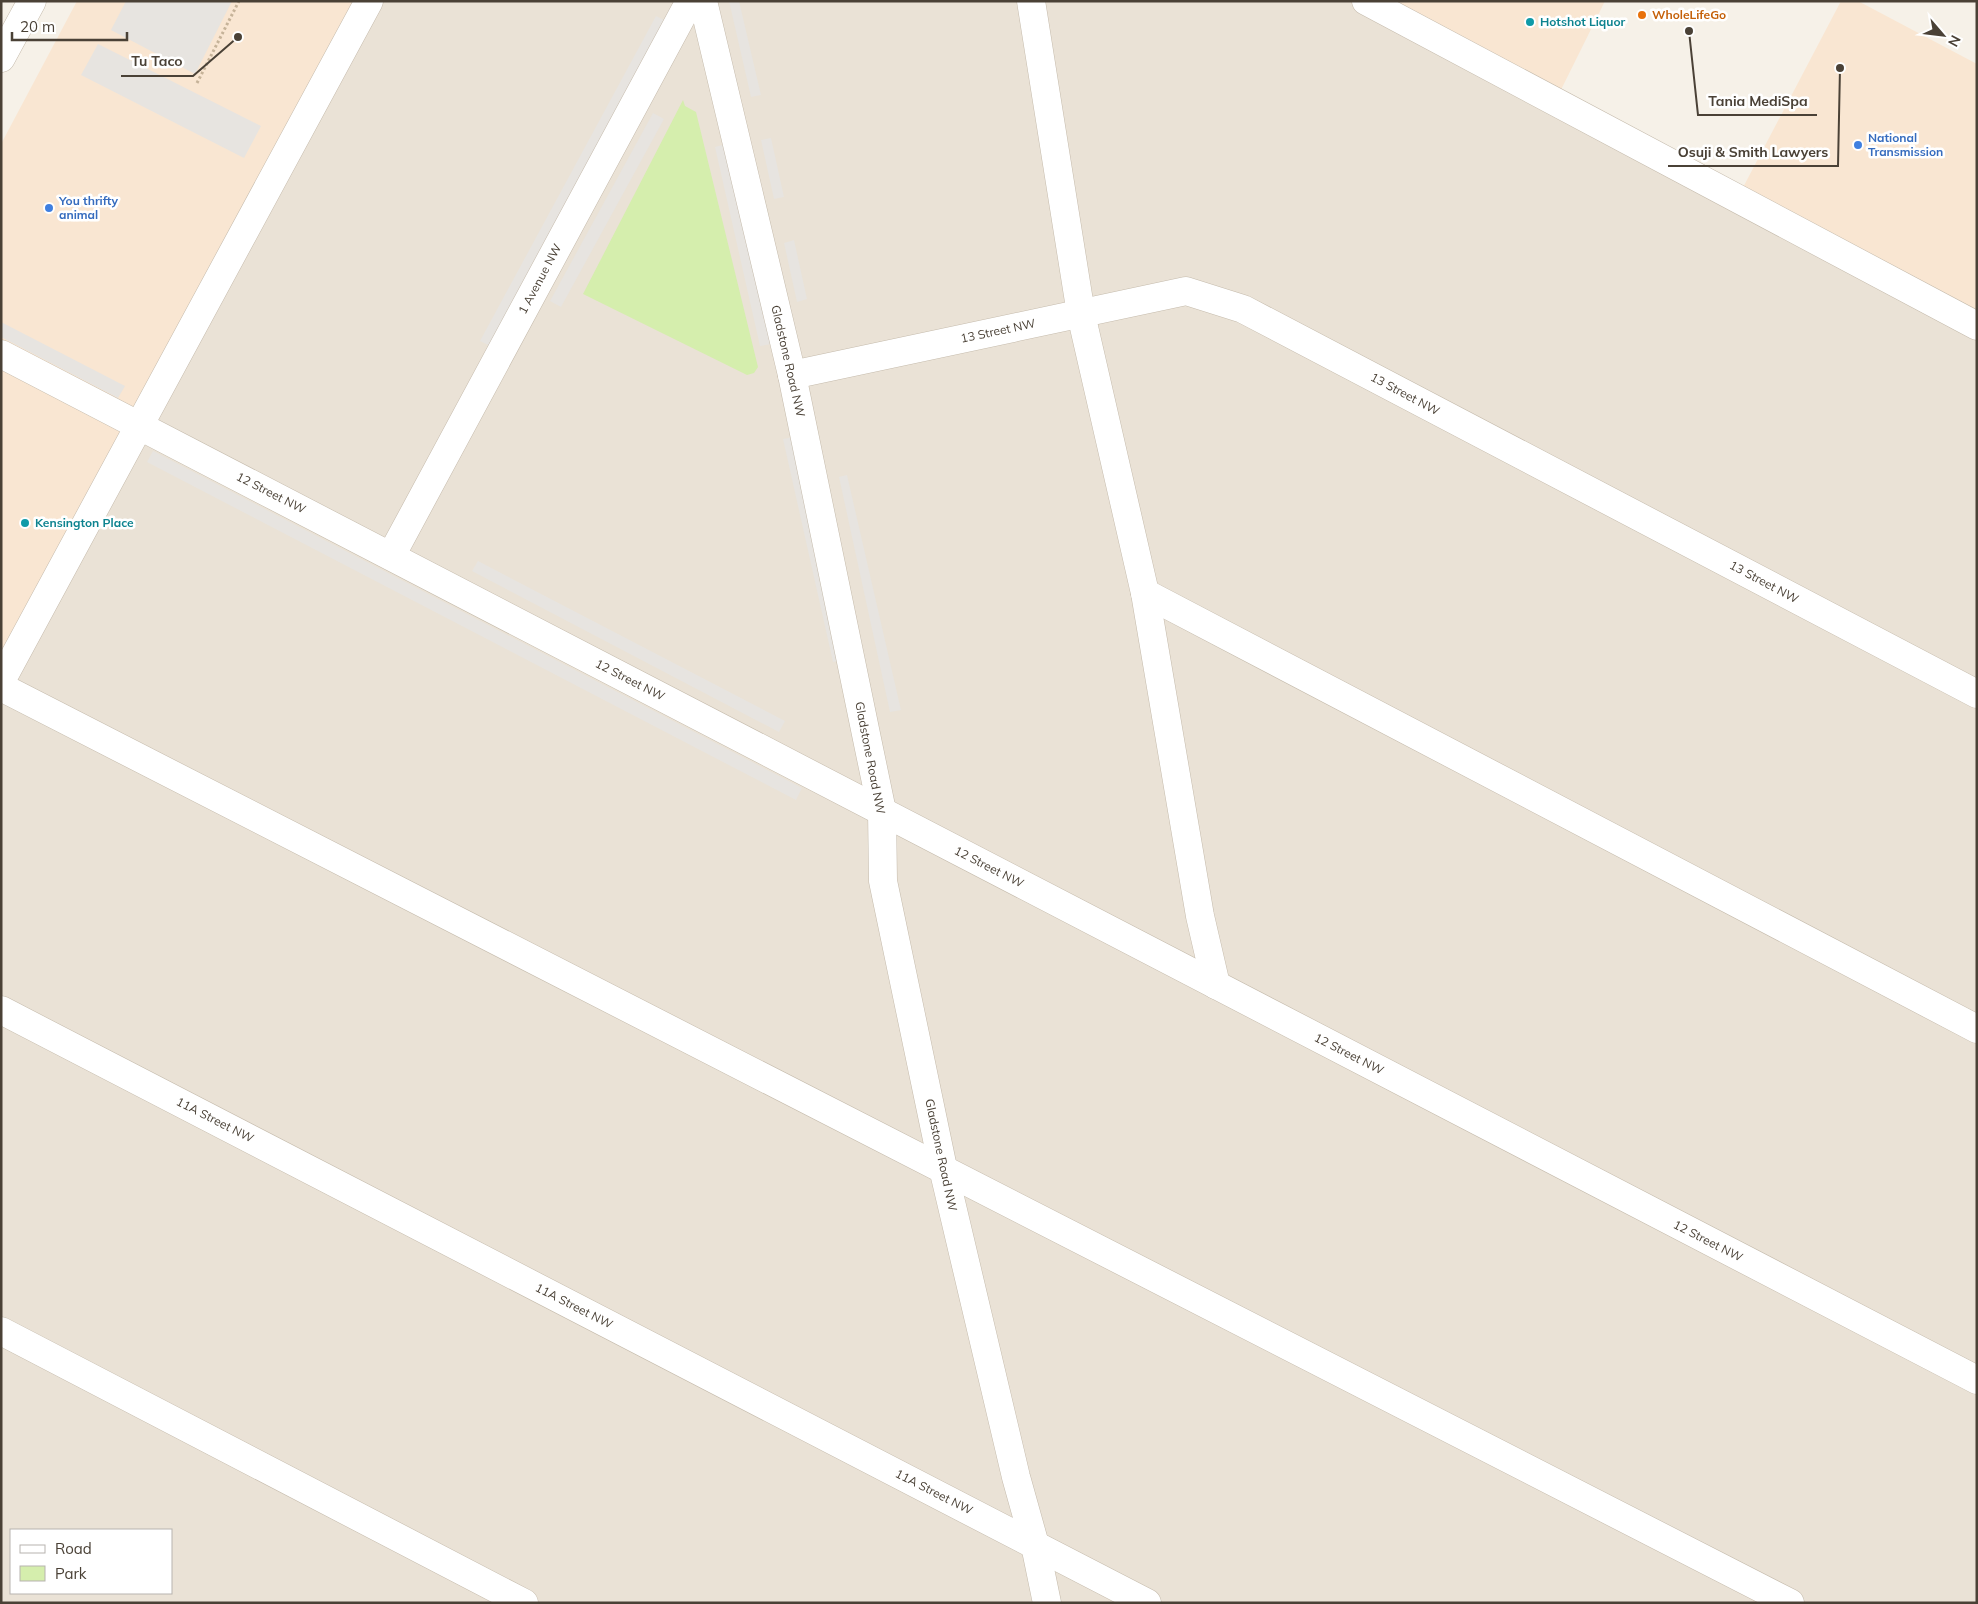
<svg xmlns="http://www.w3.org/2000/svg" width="1978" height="1604" viewBox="0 0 1978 1604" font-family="Mulish,sans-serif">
<rect width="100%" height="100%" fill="#f6f1e8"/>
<path fill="#eae2d6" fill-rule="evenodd" d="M369 1H1349L1977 326V1603H1V681ZM11 1530H171V1593H11Z"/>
<g fill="#f9e6d2">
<path d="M77 1H369L1 681V144Z"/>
<path d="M1349 1H1605L1552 108Z"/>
<path d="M1841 1H1858L1977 64V326L1738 197Z"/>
</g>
<path fill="#d5eead" d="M683 100 685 106 696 112 758 367 754 373 747 375 583 294Z"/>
<g fill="#e7e4e0">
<path d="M126 1H232L195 74 111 30Z"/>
<path d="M729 1H739L761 95 751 97Z"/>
<path d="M656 16 666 21 490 346 480 341Z"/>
<path d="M98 44 261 126 244 158 81 75Z"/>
<path d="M653 113 664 119 561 307 550 301Z"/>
<path d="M771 138 784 197 774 199 761 140Z"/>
<path d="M726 144 771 344 760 346 715 147Z"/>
<path d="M794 240 807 299 797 302 784 243Z"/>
<path d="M1 322 125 386 118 398 1 337Z"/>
<path d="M794 437 844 659 833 662 783 439Z"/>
<path d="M153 451 802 788 796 800 147 462Z"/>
<path d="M847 475 901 710 890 712 839 477Z"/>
<path d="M478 561 785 721 779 732 472 571Z"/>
</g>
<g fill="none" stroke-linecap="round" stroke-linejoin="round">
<defs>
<g id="minor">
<path d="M703 1 792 375 867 739 882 811 883 881 943 1168 1016 1477 1035 1545 1047 1603"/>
<path d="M1031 1 1081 314 1145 593 1200 916 1216 985"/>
<path d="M1366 1 1977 326"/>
<path d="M1 58 32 1"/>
<path d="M1 354 1977 1380"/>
<path d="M792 375 1186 291 1243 309 1977 694"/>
<path d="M391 556 690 1"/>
<path d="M1145 593 1977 1029"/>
<path d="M1 681 369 1"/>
<path d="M1 687 1790 1603"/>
<path d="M1 1010 1147 1603"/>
<path d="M1 1331 524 1603"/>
</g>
</defs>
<use href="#minor" stroke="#c5bbac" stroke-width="29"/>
<path stroke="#c6b399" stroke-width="3" stroke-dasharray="2.5 2.5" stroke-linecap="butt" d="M197 83 239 1"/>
<use href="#minor" stroke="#fff" stroke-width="28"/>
</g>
<circle fill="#e8710a" stroke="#fff" stroke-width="2" cx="1642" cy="15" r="5"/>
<g fill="#0f9aa8" stroke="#fff" stroke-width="2">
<circle cx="1530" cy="22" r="5"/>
<circle cx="25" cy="523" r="5"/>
</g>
<g fill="#3f7fe0" stroke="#fff" stroke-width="2">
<circle cx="1858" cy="145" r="5"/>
<circle cx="49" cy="208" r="5"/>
</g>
<g text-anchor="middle" stroke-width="5" stroke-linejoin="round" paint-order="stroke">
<g font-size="12" font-weight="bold" fill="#c56008" stroke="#fff" text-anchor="start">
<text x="1652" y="19">WholeLifeGo</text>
</g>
<g font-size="12" font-weight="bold" fill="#0d838f" stroke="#fff" text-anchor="start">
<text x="1540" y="26">Hotshot Liquor</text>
<text x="35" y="527">Kensington Place</text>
</g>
<g font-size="12" font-weight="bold" fill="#366cbe" stroke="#fff" text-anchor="start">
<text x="1868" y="142">National<tspan x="1868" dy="14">Transmission</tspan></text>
<text x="59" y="205">You thrifty<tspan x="59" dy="14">animal</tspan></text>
</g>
<g font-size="12" fill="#4a4136" stroke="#fff">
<text transform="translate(540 279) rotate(-62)" y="4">1 Avenue NW</text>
<text transform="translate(998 331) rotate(-12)" y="4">13 Street NW</text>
<text transform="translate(788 361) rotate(77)" y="4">Gladstone Road NW</text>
<text transform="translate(1405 394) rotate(28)" y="4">13 Street NW</text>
<text transform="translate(271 493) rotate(27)" y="4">12 Street NW</text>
<text transform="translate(1764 582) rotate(28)" y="4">13 Street NW</text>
<text transform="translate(630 680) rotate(27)" y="4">12 Street NW</text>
<text transform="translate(870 758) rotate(79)" y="4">Gladstone Road NW</text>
<text transform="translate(989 867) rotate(27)" y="4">12 Street NW</text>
<text transform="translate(1349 1054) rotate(27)" y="4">12 Street NW</text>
<text transform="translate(215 1120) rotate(27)" y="4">11A Street NW</text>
<text transform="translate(941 1155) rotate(78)" y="4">Gladstone Road NW</text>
<text transform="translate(1708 1241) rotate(27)" y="4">12 Street NW</text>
<text transform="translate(574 1306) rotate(27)" y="4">11A Street NW</text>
<text transform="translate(934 1492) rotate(27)" y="4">11A Street NW</text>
</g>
</g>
<path fill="none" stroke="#4a4136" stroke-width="2" d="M238 37L193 76H121M1689 31L1698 115H1817M1840 68L1838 166H1668"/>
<g fill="#4a4136" stroke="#fff" stroke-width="2">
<circle cx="238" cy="37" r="5"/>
<circle cx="1689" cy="31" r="5"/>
<circle cx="1840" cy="68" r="5"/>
</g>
<g font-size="14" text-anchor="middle" font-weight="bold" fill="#4a4136" stroke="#fff" stroke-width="5" stroke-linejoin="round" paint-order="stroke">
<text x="157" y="66">Tu Taco</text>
<text x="1758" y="106">Tania MediSpa</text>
<text x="1753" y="157">Osuji &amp; Smith Lawyers</text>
</g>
<rect width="1978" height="1604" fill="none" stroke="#4a4136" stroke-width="5"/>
<rect x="10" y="1529" width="162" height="65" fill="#ffffff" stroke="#b7b3af"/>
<rect x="20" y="1545" width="25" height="8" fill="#ffffff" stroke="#b7b3af"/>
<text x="55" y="1554" font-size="15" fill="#4a4136">Road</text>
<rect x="20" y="1566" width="25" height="15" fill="#d5eead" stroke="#b7b3af"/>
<text x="55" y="1579" font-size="15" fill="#4a4136">Park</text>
<g transform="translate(1943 35) rotate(118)" stroke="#ffffff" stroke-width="4" paint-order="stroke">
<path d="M0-4L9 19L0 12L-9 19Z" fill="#4a4136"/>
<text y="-8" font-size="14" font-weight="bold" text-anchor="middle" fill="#4a4136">N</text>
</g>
<path d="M12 32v8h115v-8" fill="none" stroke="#4a4136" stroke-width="2.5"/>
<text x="20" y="32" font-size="15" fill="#4a4136" stroke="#ffffff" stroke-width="4" paint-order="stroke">20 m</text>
</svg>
